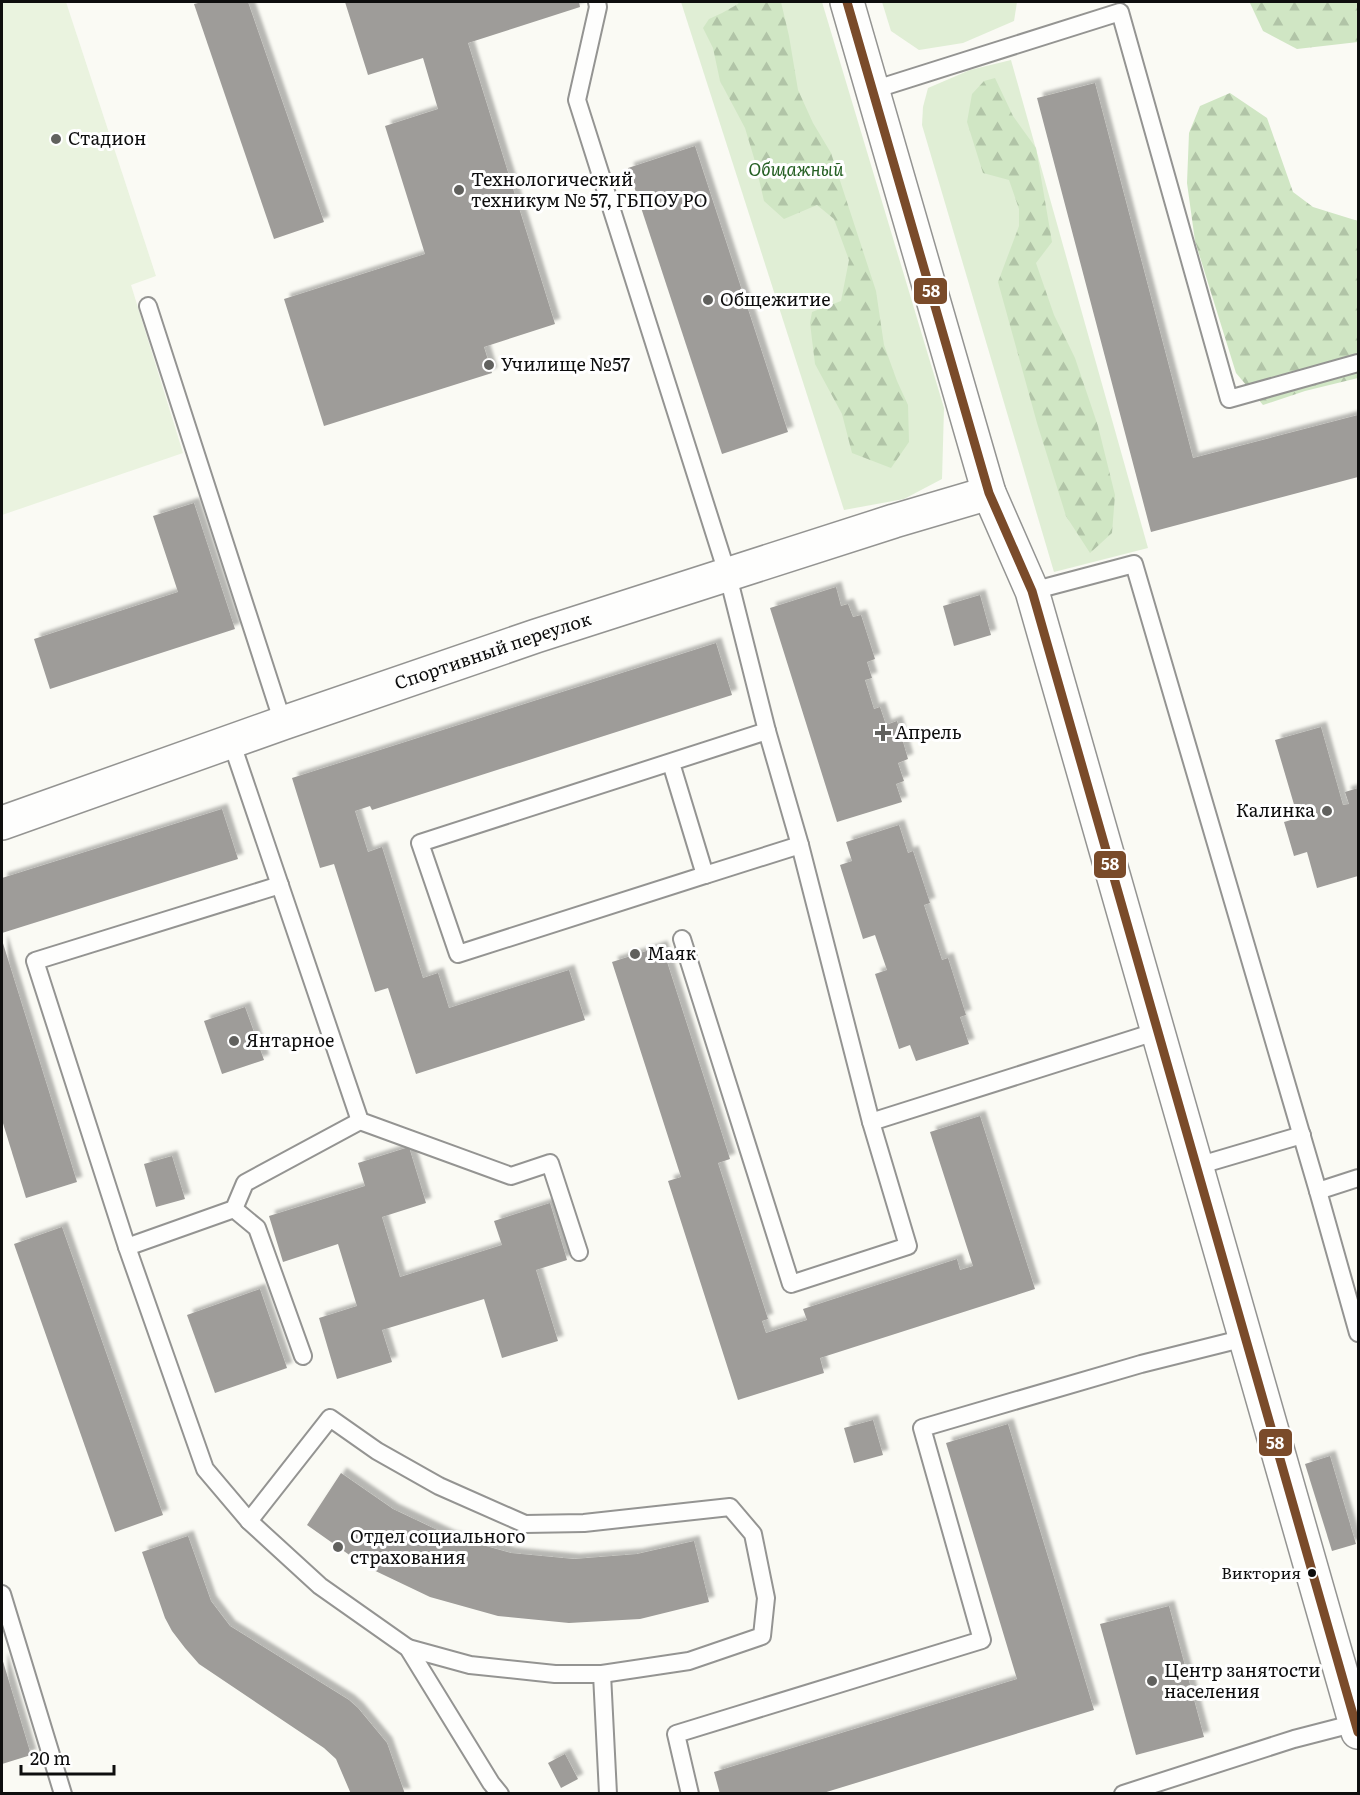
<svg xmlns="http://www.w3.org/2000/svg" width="1360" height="1795" viewBox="0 0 1360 1795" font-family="Literata,serif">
<defs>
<pattern id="forest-firs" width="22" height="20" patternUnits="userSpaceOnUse" patternTransform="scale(1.5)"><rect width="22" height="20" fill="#d0e6c4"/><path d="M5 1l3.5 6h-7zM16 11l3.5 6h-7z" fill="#b1c4a7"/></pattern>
<filter id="shadow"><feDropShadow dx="5.5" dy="-5.5" stdDeviation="1.5" flood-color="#0004"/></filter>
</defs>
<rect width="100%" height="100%" fill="#fafaf4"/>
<g fill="#e0eed5">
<path d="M681 2H822L944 408 942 479 904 499 844 510Z"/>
<path d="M882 2H1017L1014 21 963 43 919 50 891 31Z"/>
<path d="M1011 60 1148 548 1054 572 922 125 923 107 928 88 970 70Z"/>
</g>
<g fill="url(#forest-firs)">
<path d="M739 2H781L789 36 798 90 813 123 831 153 876 291 884 345 897 381 908 405 909 442 891 468 852 453 842 414 815 364 810 323 812 312 841 301 849 260 834 219 817 205 784 219 764 201 754 158 745 128 720 81 713 48 703 28 709 19 722 13 738 4Z"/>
<path d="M1251 2H1358V42L1297 49 1263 31 1250 3Z"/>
<path d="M995 78 1013 116 1036 148 1052 242 1036 263 1054 315 1075 358 1098 426 1115 495 1112 533 1090 553 1066 516 1037 423 998 282 1019 226V209L1009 180 983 173 967 122 972 94 984 81Z"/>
<path d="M1230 93 1267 118 1293 192 1313 207 1358 221V378L1305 391 1263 405 1236 373 1195 241 1187 183 1189 133 1200 106Z"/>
</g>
<path fill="#eaf3df" d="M2 2H66L156 276 131 285 183 453 2 515Z"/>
<g fill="#9e9c99" filter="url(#shadow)">
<path d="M202 2H248L324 222 274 239 194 4Z"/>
<path d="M345 2H579L580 7 468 43 555 324 484 347 492 373 324 426 284 299 425 254 385 126 438 109 423 58 368 75Z"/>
<path d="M1095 83 1193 458 1358 415V477L1151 532 1037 98Z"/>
<path d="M695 146 788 432 722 454 628 168Z"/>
<path d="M194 503 235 629 50 689 34 639 178 592 153 516Z"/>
<path d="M836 587 841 606 848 604 853 617 861 615 875 659 867 662 872 678 865 680 874 709 880 707 886 725 897 721 908 759 898 763 904 781 896 784 902 802 837 822 770 608Z"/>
<path d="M980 595 991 635 954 646 943 606Z"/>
<path d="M716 643 732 695 372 810 370 806 355 811 368 852 382 847 423 978 438 973 449 1008 569 970 585 1020 416 1074 388 988 375 992 334 864 320 868 292 778Z"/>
<path d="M1321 727 1343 805 1349 804 1345 792 1358 788V876L1317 888 1307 852 1294 856 1284 822 1298 818 1275 740Z"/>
<path d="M222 809 238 859 2 933V878Z"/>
<path d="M899 825 908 853 913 851 930 903 924 905 942 960 948 958 966 1015 960 1017 969 1044 916 1061 910 1045 899 1049 875 974 887 970 875 935 863 939 840 865 852 861 846 842Z"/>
<path d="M2 940 77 1182 26 1198 2 1120Z"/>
<path d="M662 946 730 1159 718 1163 768 1319 762 1321 766 1333 807 1320 803 1309 957 1259 960 1270 973 1266 930 1132 980 1116 1035 1289 820 1358 824 1373 738 1400 668 1181 681 1177 612 962Z"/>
<path d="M245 1007 264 1060 222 1074 204 1021Z"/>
<path d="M409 1147 426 1203 382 1217 400 1277 502 1245 494 1221 550 1203 567 1260 536 1270 558 1341 502 1358 484 1299 382 1330 392 1362 337 1379 319 1318 357 1306 338 1244 283 1262 269 1216 365 1186 358 1163Z"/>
<path d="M172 1156 185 1199 156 1207 144 1164Z"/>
<path d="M62 1227 163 1515 115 1532 14 1244Z"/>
<path d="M260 1289 287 1368 215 1393 187 1315Z"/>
<path d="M873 1420 883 1455 854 1463 844 1428Z"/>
<path d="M1008 1424 1094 1710 820 1794H720L714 1772 1017 1679 946 1443Z"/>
<path d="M1330 1456 1356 1544 1332 1551 1305 1464Z"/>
<path d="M341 1473 393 1509 450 1536 511 1553 574 1559 637 1554 694 1541 709 1602 640 1619 569 1623 498 1616 430 1597 365 1566 307 1525Z"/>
<path d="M188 1536 211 1601 230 1626 349 1700 358 1708 387 1743 405 1794H351L336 1759 324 1748 199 1664 185 1648 172 1631 165 1618 142 1552Z"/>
<path d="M1169 1606 1204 1737 1136 1755 1100 1624Z"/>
<path d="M2 1658 31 1755 2 1764Z"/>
<path d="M565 1754 578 1779 561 1788 548 1763Z"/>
</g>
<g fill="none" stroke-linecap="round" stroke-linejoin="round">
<defs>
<g id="service">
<path d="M597 2 598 7 577 100 728 576 767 731 420 843 458 954 705 875 671 763"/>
<path d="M873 90 1120 12 1229 399 1358 363"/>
<path d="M148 306 283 723"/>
<path d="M1032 591 1134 564 1318 1191"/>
<path d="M767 731 800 845 871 1122"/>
<path d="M231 741 360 1121 511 1176 550 1163 579 1252"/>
<path d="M705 875 800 845"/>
<path d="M682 939 791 1284 908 1246 871 1122 1158 1031"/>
<path d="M360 1121 245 1183 234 1209 127 1247 205 1469 249 1521 320 1586 408 1648 491 1783 500 1794"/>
<path d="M1197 1166 1302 1135"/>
<path d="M1358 1178 1318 1191 1358 1333"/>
<path d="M234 1209 257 1228 303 1356"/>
<path d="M127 1247 35 961 280 885"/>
<path d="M249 1521 330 1418 377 1451 439 1486 525 1524 584 1523 730 1507 753 1534 766 1598 762 1636 689 1661 602 1674H555L470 1665 408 1648"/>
<path d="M2 1594 63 1794"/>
<path d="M602 1674 608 1794"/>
<path d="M690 1794 676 1734 982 1640 922 1428 1141 1364 1245 1338"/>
<path d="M1123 1794 1294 1739 1356 1723"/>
</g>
<g id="minor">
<path id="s1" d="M2 823 283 723 536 636 894 521 989 493"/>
</g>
<path id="tertiary" d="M847 2 989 493 1032 591 1358 1732"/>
</defs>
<use href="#service" stroke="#949492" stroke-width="20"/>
<use href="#minor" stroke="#949492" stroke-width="36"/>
<use href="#tertiary" stroke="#949492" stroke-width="36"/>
<use href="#service" stroke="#fefefd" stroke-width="16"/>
<use href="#minor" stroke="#fefefd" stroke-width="33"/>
<use href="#tertiary" stroke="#fefefd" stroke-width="33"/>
<defs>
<path id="bus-1" d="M847 2 989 493 1032 591 1358 1732"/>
</defs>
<use href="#bus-1" stroke="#fff" stroke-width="14"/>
<use href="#bus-1" stroke="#7a4b2a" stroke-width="9"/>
</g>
<g fill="#61615e" stroke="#fff" stroke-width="2">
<circle cx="56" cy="139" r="6"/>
<circle cx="459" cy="190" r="6"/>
<circle cx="708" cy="300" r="6"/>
<circle cx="489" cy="365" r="6"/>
<path d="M880 724h6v6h6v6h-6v6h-6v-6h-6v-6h6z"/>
<circle cx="1327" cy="811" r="6"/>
<circle cx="635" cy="954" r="6"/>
<circle cx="234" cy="1041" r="6"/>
<circle cx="338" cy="1547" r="6"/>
<circle cx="1152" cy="1681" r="6"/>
</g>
<circle fill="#0e0e0e" stroke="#fff" stroke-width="2" cx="1312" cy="1573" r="5"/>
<g text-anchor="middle" stroke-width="6" stroke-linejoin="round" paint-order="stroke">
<g font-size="16" fill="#0e0e0e" stroke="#fff" text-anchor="end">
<text x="1301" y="1579">Виктория</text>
</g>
<g font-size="18" fill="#0e0e0e" stroke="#fff" text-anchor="start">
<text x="68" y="145">Стадион</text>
<text x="471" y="186">Технологический<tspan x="471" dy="21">техникум № 57, ГБПОУ РО</tspan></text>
<text x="720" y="306">Общежитие</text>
<text x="501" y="371">Училище №57</text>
<text x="895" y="739">Апрель</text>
<text x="1315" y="817" text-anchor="end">Калинка</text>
<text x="647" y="960">Маяк</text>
<text x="246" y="1047">Янтарное</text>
<text x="350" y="1543">Отдел социального<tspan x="350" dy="21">страхования</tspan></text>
<text x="1164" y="1677">Центр занятости<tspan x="1164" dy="21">населения</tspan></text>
</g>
<g font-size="18" font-style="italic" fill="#266024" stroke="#fff">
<text x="796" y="176">Общажный</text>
</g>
<g font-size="18" fill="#0e0e0e" stroke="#fff">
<text dy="6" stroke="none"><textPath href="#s1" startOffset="520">Спортивный переулок</textPath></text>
</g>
</g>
<g stroke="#fff" stroke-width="2">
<rect x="913" y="277" width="35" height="28" rx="6" fill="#7a4b2a"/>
<rect x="1093" y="850" width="34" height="29" rx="6" fill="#7a4b2a"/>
<rect x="1258" y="1428" width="35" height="29" rx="6" fill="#7a4b2a"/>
</g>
<g font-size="16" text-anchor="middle" font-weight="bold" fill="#fff">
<text x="931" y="297">58</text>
<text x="1110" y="870">58</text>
<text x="1275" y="1449">58</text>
</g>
<rect width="1360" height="1795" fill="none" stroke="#0e0e0e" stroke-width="6"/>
<path d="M21 1765v9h93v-9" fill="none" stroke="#0e0e0e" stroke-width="3"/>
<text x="30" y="1765" font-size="18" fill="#0e0e0e" stroke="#ffffff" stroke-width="4.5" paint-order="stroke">20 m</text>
</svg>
